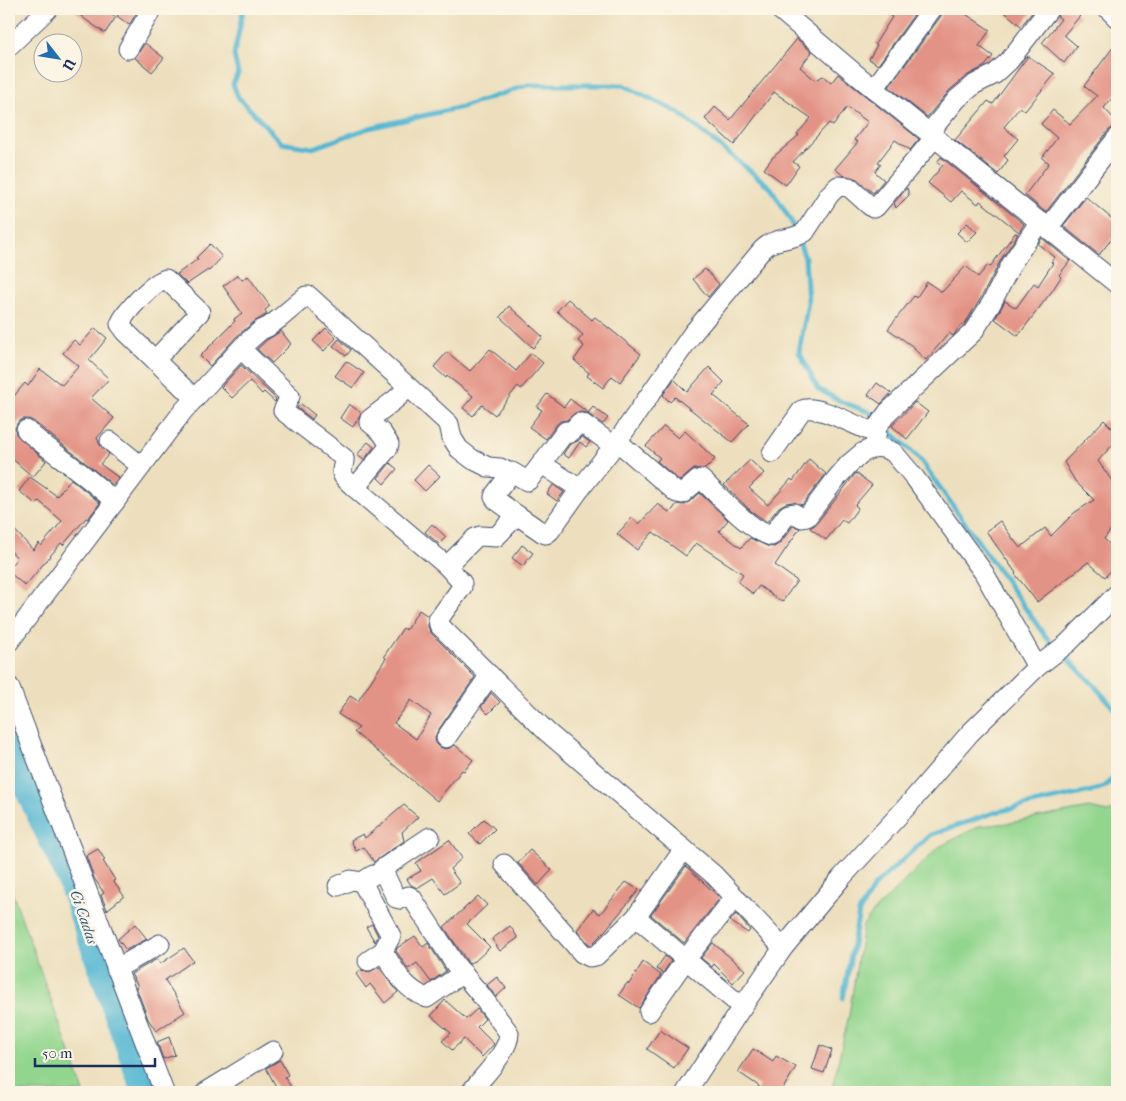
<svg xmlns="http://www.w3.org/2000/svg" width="1126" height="1101" viewBox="0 0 1126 1101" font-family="'IM FELL French Canon',serif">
<rect width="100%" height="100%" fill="#fcf5e5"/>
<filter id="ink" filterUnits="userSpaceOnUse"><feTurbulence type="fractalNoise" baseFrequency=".02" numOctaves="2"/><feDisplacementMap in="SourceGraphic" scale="10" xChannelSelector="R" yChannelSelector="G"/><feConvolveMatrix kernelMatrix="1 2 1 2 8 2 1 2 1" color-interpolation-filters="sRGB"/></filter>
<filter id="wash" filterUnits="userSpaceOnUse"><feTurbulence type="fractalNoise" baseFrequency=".0096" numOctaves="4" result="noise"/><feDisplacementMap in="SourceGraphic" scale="20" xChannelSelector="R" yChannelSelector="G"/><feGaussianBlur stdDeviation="1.12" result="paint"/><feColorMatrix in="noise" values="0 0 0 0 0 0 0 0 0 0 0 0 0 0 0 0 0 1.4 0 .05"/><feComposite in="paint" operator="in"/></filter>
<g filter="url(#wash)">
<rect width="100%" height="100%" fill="#eddfbd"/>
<g fill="#92d68e" stroke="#568276">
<path d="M1089 808 1108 812 1117 808V1092H831L849 1015 863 925 876 909 939 847 979 826 1009 823Z"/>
<path d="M9 883 84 1092H9Z"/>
</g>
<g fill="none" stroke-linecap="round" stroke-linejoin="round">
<g stroke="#55b7d3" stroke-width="5">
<path d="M241 9 243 11 234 55 238 73 233 84 238 97 282 143 313 148 369 128 462 107 528 85H623L679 113 771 188 791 221 805 258 808 302 799 352 818 389 840 401 869 412 919 458 1045 636 1093 684 1117 712"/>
<path d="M843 998 859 912 875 885 930 835 996 812 1092 791 1106 786 1117 772"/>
</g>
<path stroke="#55b7d3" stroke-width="29" d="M9 747 70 876 146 1092"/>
</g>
<g id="blocks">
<g fill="#e39385" fill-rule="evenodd">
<path d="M73 9H103L116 17 105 33 86 20Z"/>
<path d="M122 9H139L129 25 117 16Z"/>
<path d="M882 9H918L878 65 869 59 877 45 875 44 892 17Z"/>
<path d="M943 9H958L990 30 979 46 993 56 985 66 968 75 950 90 927 117 889 87 941 16Z"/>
<path d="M1001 9H1035L1021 26Z"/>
<path d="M1060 9H1072L1080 16 1064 35 1077 46 1064 63 1042 43 1061 19 1057 16Z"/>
<path d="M797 39 812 52 800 67 815 80 823 76 831 83 838 74 919 139 910 150 895 140 878 162 881 164 875 172 884 180 873 193 857 179 843 175 835 169 858 142 854 140 868 122 847 107 833 126 829 123 793 162 799 166 786 185 764 169 772 158 799 135 797 134 811 118 774 92 734 145 705 119 715 107 730 120Z"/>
<path d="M1117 42V92L1104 108 1117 122V127L1112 128 1108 131 1046 212 1044 211 1025 195 1049 163 1042 158 1057 138 1041 124 1053 110 1070 124 1097 96 1084 86Z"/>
<path d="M145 43 164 58 152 72 135 58Z"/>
<path d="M1028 56 1055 74 1025 111 1020 107 1004 127 1018 139 1004 156 1008 160 998 174 955 140 988 101 993 104Z"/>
<path d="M941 157 1024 224 1019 232 980 201 978 204 961 191 951 202 928 183 943 165 937 162Z"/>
<path d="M907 188 909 195 896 208 894 203Z"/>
<path d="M1086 197 1117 223V232L1099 255 1063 226Z"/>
<path d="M967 223 977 232 967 242 957 233Z"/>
<path d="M1015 233 1018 234 1002 258 981 298 964 325 963 326 961 325 953 336 949 333 926 360 914 349 915 348 888 329 914 296 916 298 927 282 942 292 966 266 978 277 988 265 990 267Z"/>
<path d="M1042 238 1070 261 1059 275 1061 277 1052 291 1018 336 995 319 1005 301 1016 308 1034 283 1038 286 1053 263 1051 262 1055 257 1038 244Z"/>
<path d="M210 244 222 257 209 271 208 270 187 284 177 274 198 259 196 258Z"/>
<path d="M705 269 719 284 708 297 693 279Z"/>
<path d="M238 275 242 280 248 276 270 306 265 310 267 314 254 322 236 337 210 366 200 356 235 321 234 319 242 313 223 286Z"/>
<path d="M568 299 592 320 595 317 641 354 620 382 612 376 603 388 587 376 589 373 574 360 584 346 578 341 583 335 557 311Z"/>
<path d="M509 306 543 337 533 348 500 317Z"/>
<path d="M95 328 107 338 89 360 109 379 91 398 114 418 97 438 100 445 109 454 100 464 119 478 113 485 33 421 28 419H23L18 422 15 428 16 434 46 461 33 477 9 456V402L25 383 28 386 40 369 62 385 79 366 63 353 74 340 80 345Z"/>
<path d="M326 328 336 338 324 351 313 341Z"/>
<path d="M281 331 291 344 272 363 257 349 267 340Z"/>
<path d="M339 339 351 350 346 356 333 346Z"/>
<path d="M490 349 516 371 531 353 543 363 521 389 518 386 495 415 482 405 473 416 463 408 473 396 447 376 446 378 434 367 447 352 470 371Z"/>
<path d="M346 361 364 373 353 388 335 376Z"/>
<path d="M241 365 276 399 275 402 264 392 262 394 250 381 232 398 221 387Z"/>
<path d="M709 367 724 382 713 395 749 424 732 442 675 397 670 402 663 395 674 379 687 392Z"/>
<path d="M877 383 891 393 881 404 868 395Z"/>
<path d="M547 394 564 407 570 399 588 413 593 407 608 418 603 424 588 414 582 412 575 413 567 420 561 421 557 424 546 439 529 427 542 410 537 407Z"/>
<path d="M915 402 928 412 907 439 892 426Z"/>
<path d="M301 404 315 415 312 419 297 408Z"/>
<path d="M349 404 361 413 353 427 340 418Z"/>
<path d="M1104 420 1117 433V440L1098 461 1117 488V521L1104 539 1117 551V564L1105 577 1088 562 1037 602 1015 574 1016 573 986 531 1000 521 1020 548 1045 528 1051 536 1074 513 1094 500 1075 481 1064 462Z"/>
<path d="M664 426 678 438 685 431 715 459 705 469H694L680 481 657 461 660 458 646 446Z"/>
<path d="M582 437 590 442 586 447 580 442 569 458 563 454 570 444 578 441Z"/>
<path d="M368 442 374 447 364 460 357 455Z"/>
<path d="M809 459 826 474 802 505 793 502 786 503 779 507 767 522 751 511 724 485 750 460 764 473 749 488 768 505 791 479 793 481Z"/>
<path d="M390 463 397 469 384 484 378 478Z"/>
<path d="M428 465 440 476 425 491 414 480Z"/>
<path d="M856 473 872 485 855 505 858 508 847 523 842 520 826 540 810 528 816 524Z"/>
<path d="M30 477 57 496 71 479 100 503 88 519 86 518 63 545 61 543 25 586 9 572V568L17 558 9 549V524L33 550 39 543 41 546 62 521 39 501 36 504 19 491Z"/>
<path d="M553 485 564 492 557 501 547 494Z"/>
<path d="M700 493 728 520 719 531 741 548 750 538 767 546 774 547 780 543 793 526 800 528 775 565 797 581 782 602 759 586 753 594 738 582 743 574 696 543 686 556 653 532 637 550 617 534 632 518 639 524 658 504 670 513 677 504 685 505Z"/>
<path d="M432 524 446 537 439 544 425 532Z"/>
<path d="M522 545 533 553 523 566 512 558Z"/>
<path d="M419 610 428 616V627L431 633 475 677 437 732 435 738 436 743 440 747 446 749 450 748 455 745 473 760 464 771 462 770 437 801 354 732 359 728 338 714 350 696 358 701 386 658 384 656 403 628 406 630ZM411 700 431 715 416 739 394 723Z"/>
<path d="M491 693 500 702 488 714 481 707Z"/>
<path d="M404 805 418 817 402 832 404 841 374 862 364 847 356 851 351 840 363 834 365 838Z"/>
<path d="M484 819 495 829 480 844 469 834Z"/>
<path d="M449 840 462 858 450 869 460 883 445 894 433 878 417 888 411 885 407 879 421 871 416 863Z"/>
<path d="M98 849 105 860 103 861 115 880 113 881 124 896 107 910 101 895 104 893 94 878 86 856Z"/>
<path d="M530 850 552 870 538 885 518 863Z"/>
<path d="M686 866 720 898 684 943 651 915Z"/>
<path d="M626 882 639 890 603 933 591 945 589 944 577 930 593 909 600 914Z"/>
<path d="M478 896 487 905 467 924 490 947 474 962 473 961 469 964 444 927Z"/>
<path d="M736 914 750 930 748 933 730 921Z"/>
<path d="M135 924 147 939 126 950 118 939Z"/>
<path d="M372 924 378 936 375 942 366 927Z"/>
<path d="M510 926 518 938 500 951 492 939Z"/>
<path d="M415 936 423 947 428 943 446 971 431 982 417 963 408 969 396 951 397 948Z"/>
<path d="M713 943 745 970 733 983 714 964 712 967 701 958Z"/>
<path d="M184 948 193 961 165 980 185 1012 156 1031 148 1019 136 987 138 986 131 974 157 959 160 964Z"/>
<path d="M665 956 671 961 663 973 656 969Z"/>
<path d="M643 962 661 975 639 1008 619 995 627 983 629 984Z"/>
<path d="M379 967 398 992 385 1003 370 984 366 988 356 974 361 970 369 972Z"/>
<path d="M497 977 506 988 496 997 487 985Z"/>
<path d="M445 1000 466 1019 477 1009 485 1019 477 1027 494 1044 482 1057 464 1039 452 1050 442 1041 451 1033 431 1016Z"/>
<path d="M660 1030 688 1048 674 1068 647 1049Z"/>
<path d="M169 1037 175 1055 163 1059 157 1042Z"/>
<path d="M820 1045 832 1050 824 1073 812 1069Z"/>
<path d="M753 1049 773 1062 776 1056 796 1067 781 1092H756L759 1086 738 1072Z"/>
<path d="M280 1060 288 1075 284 1077 295 1092H279L266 1068Z"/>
</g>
</g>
</g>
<g filter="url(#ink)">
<use href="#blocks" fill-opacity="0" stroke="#3a496c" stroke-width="1"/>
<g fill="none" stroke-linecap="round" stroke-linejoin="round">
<defs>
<g id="minor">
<path d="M779 9 858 76 1117 284"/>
<path d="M1108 9 1117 18"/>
<path d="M9 46 48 9"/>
<path d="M128 49 152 9"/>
<path d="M874 89 932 9"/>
<path d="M929 133 957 99 975 84 995 74 1009 61 1049 9"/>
<path d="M1048 228 1117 138"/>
<path d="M241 349 290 396 283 411 344 458C345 463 342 466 342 471 341 477 351 484 355 488L447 566"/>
<path d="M155 360 200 312 198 310 166 279C153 282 125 312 120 324L126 332 195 399"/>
<path d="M26 430C55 455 87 475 115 502"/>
<path d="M110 441 141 466"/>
<path d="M617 441 677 493 682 494 698 480 701 479C719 495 749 530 771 536L788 514 794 513 802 518 807 517 836 479 849 464 862 453 875 447 883 448 893 452 915 478 984 573 1037 667"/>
<path d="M875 447 877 427 888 412 973 332 991 304 1012 263 1040 221"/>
<path d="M772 453 802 410C818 403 858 428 876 433"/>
<path d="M542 464 580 489"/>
<path d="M355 488 388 448 389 444 382 433 369 422 370 419 396 399 408 388"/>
<path d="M517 515 496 500 494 497 495 494 512 472 527 481 529 480 566 431 570 433 579 423H582L614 446"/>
<path d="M9 642 184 410 244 345 261 330 268 327 280 318 306 296H309L449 424 452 438 459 449 472 459 488 467 500 468 510 473"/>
<path d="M9 686 164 1092"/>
<path d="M446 738 490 675"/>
<path d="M430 837 382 869 396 898 400 899 409 896 412 898 455 964 480 994 509 1033C509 1052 482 1077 471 1092"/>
<path d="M684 849 636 917 742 1007"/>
<path d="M504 864 582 953 590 957 596 956 636 917"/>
<path d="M362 882 391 936 383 951 368 961"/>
<path d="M338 886 351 880 362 882 373 875"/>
<path d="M783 948 714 875 547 732 439 625 438 620 462 587V583L447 566 475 538 480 536 496 537 517 515 543 533 546 534 550 531 580 489 614 446 693 333 762 250C777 235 790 242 805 232L829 195 838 186 849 187 869 205 873 208 876 207 935 137"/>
<path d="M383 951C395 971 404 989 427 998L463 973"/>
<path d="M116 969 160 944"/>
<path d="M649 1012 686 959 735 897"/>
<path d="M206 1092 273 1051"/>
<path d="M686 1092 742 1007 783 948 842 877 910 803 970 733 1037 667 1068 643 1117 594"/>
</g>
</defs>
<use href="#minor" stroke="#3a496c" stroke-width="21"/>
<use href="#minor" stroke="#fff" stroke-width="19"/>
</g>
</g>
<g text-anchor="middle" stroke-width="5" stroke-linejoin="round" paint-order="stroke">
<g font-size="15" font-style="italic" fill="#2c5881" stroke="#fcf5e5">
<text transform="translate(84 917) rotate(71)" y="5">Ci Cadas</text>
</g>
</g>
<rect width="1126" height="1101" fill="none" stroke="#fcf5e5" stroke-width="30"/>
<g transform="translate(58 58) rotate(121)"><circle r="24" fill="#fcf5e5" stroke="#a2a6af"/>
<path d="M0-4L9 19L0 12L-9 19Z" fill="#1f6fb2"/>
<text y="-8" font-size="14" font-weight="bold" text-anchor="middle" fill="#1b2f5e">U</text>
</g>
<path d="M35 1058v8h120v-8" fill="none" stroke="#1b2f5e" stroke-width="2.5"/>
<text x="42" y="1058" font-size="15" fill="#1b2f5e" stroke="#fcf5e5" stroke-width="4" paint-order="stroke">50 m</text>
</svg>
